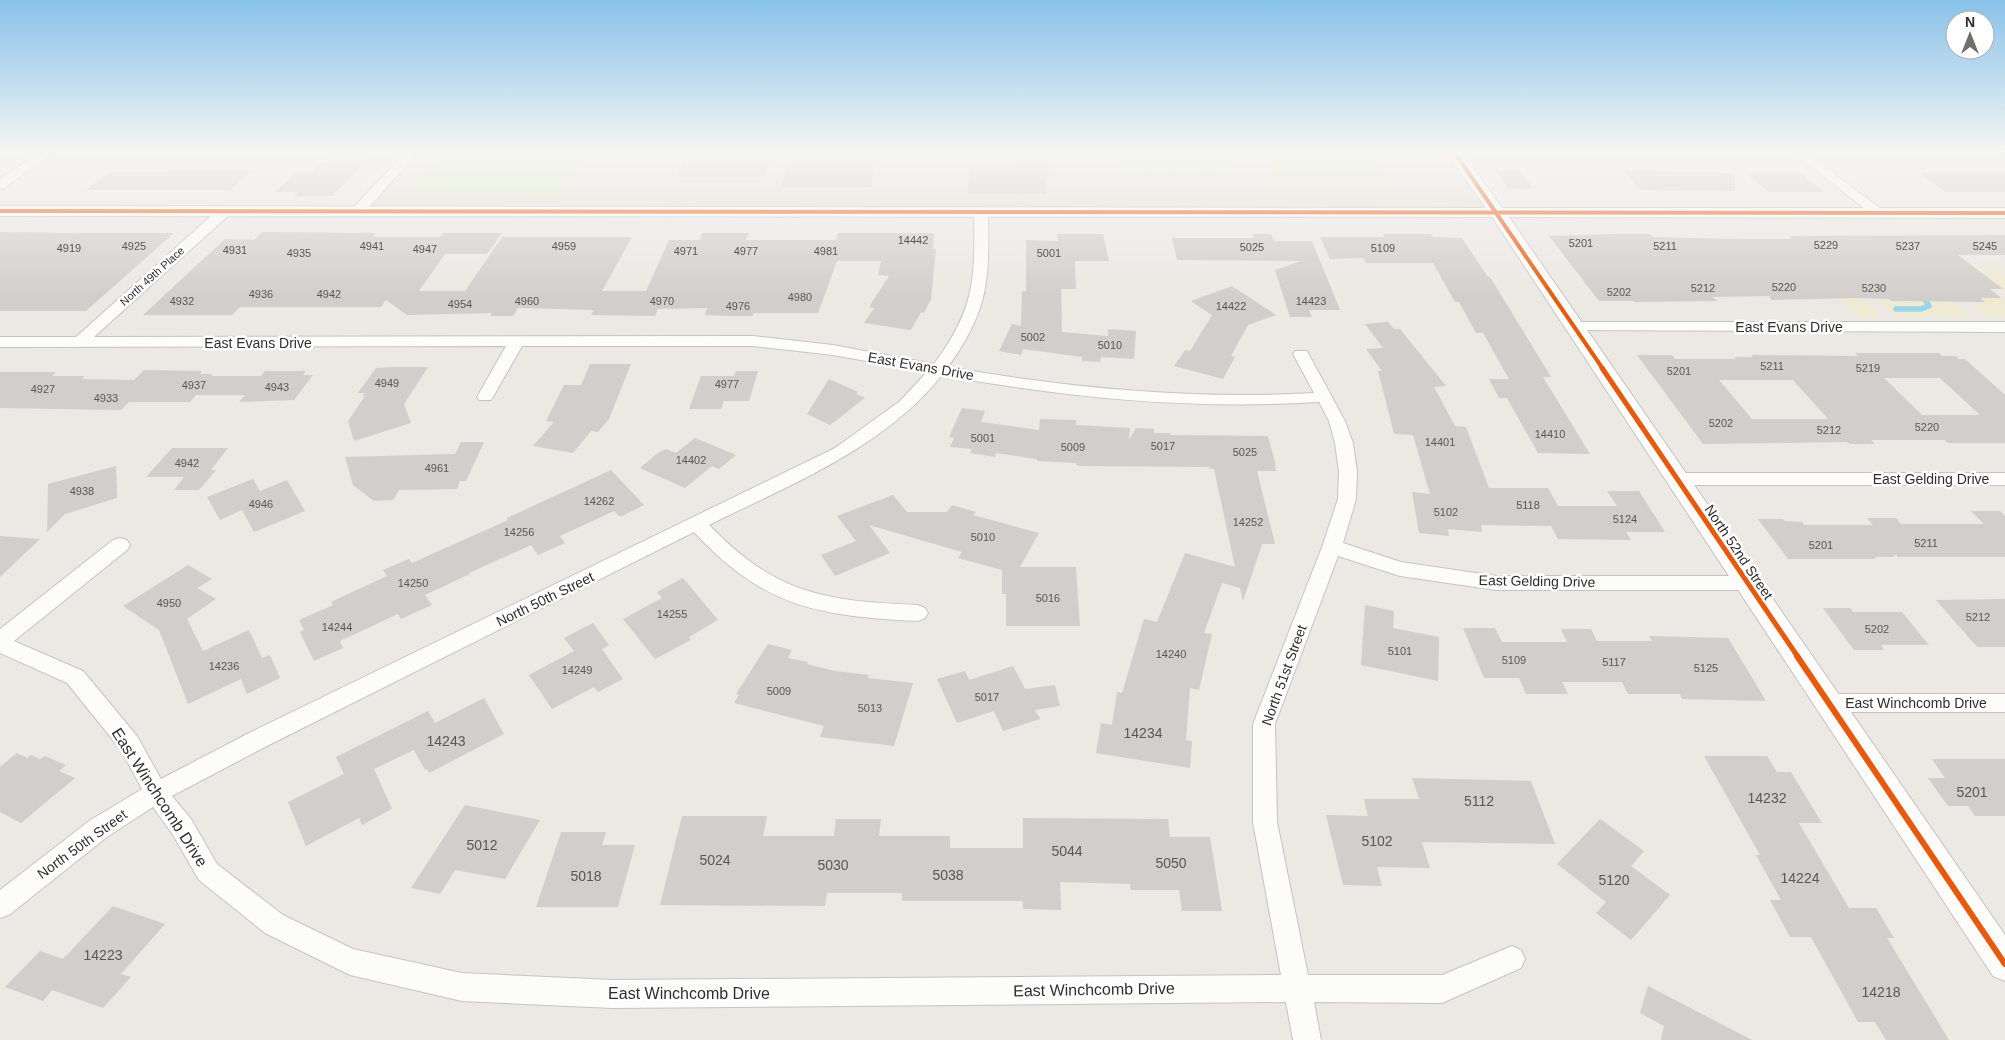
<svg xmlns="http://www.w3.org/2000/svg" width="2005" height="1040" viewBox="0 0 2005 1040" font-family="Helvetica,sans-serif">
<rect width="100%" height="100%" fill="#ece8e4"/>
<path fill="#e6e0d3" d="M412 153H1455L1497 212 358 211Z"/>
<g fill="#f0ead3">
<path d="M1933 267H2005V270H1998L2005 275V291L1996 284H1989Z"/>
<path d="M1838 295H1850L1856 301H1865L1882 317H1860Z"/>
<path d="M2004 296 2005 317H1985L1971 305H1986L1979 298Z"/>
<path d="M1940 299 1945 303 1954 302 1971 317H1896L1879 301Z"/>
</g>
<g fill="#d9eabb">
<path d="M451 153H589L555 195 412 190Z"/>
<path d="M1117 153H1228L1234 175 1119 173Z"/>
<path d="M1266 153H1374L1390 183H1277Z"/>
</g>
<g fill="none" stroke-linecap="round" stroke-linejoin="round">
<path stroke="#99d6ec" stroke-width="5.5" d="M1896 309H1921L1929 306 1926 301"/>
</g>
<g fill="#d1cecb" fill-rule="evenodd">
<path d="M337 153H370L363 160H368L332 196H294L298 192H275L296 173H311L323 162H328Z"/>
<path d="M687 153H772L763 177H676Z"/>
<path d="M856 153H877L871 187H781L790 160H855Z"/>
<path d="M1019 153H1048L1049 177H1045L1046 194H968L970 164H1019Z"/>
<path d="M170 170H253L230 190H86L110 172H167Z"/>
<path d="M1495 170H1519L1533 188 1509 189Z"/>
<path d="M1623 170 1735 173V191L1640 190Z"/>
<path d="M1746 173H1801L1824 192H1768Z"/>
<path d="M1920 173H2005V192H1945Z"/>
<path d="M0 232 81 233H174L86 311H0Z"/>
<path d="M262 232 376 233 373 237H440L443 233H502L487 254H445L419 291H465L502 237H632L602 291H646L669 240H700L702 233H749L746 240H836L838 233H932L934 234 933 249H936L931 299 924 313 921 312 911 330 864 323 874 308 869 307 889 276 878 275 881 261H837L818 313H753V316H730L705 315 707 308 658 309 655 316 591 315 594 310 518 308 513 316H490L492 313 407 315 386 300 381 307H240L232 315H143L225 239 254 240Z"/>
<path d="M1057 234H1103L1109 261H1075L1076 289H1061L1062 332 1108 336V329L1136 331 1134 359 1101 357 1100 362 1082 361V357L1023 349 1021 355 999 351 1012 324 1021 326 1022 291H1026V240L1058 241Z"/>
<path d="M1252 234H1271L1274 241H1312L1340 310H1309L1312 317H1290L1275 270 1301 261 1177 260 1172 238H1254Z"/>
<path d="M1383 234H1431L1433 237 1462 238 1488 277H1490L1551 377H1543L1590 454 1538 453 1507 398H1499L1489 379H1509L1483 333H1476L1459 302H1455L1433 263H1366L1363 258 1330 259 1320 237H1384Z"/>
<path d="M1614 234H1650L1653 237 1740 239H1792L1790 236 2005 235V255H1958L2003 289H1990L2001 298H1980L1985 302 1892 301 1889 299 1858 298 1772 300 1769 296 1712 297 1717 301 1635 302 1633 301H1599L1549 236Z"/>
<path d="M1232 286 1276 315 1248 325 1231 356 1235 357 1223 379 1174 366 1185 350 1190 351 1212 315 1191 301Z"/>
<path d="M1388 322 1394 329H1400L1446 386 1434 387 1455 426 1466 427 1489 488H1548L1558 506H1617L1607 491H1639L1665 532H1626L1631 540 1558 539 1551 526 1481 525 1482 532 1448 529 1449 536 1419 533 1412 492 1430 494 1413 435 1394 434 1378 371H1382L1366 349 1383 348 1365 324Z"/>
<path d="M1855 353H1939L1942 356H1956L1959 359H1965L2005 395V443H1948L1945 440H1871L1875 444H1850L1847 442 1703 444 1637 355H1672L1675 359H1736L1735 357H1753L1751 355 1858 356ZM1884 378H1940L1980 415H1922ZM1719 380H1793L1828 419H1752Z"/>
<path d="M590 364H631L609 419 598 432 591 431 573 453 533 446 554 422 546 421 564 385H581Z"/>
<path d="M393 367H428L404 404 411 423 354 441 348 421 365 396H362L365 393H358L376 368Z"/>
<path d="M144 370 202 371 200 374H213L211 376H261L265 371H306L303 375H313L294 400 239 402 245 395H196L190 402H129L121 410 0 408V372H56L52 376H85L81 379 134 380Z"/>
<path d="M736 371H758L749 401H724L721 409H689L701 376H734Z"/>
<path d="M829 379 858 392 856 394 865 398 830 425 807 414Z"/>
<path d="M962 408 985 411 981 422 1039 430 1040 419 1076 420V425L1130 428 1129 440 1136 428 1154 429V433H1170L1171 435 1268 436 1276 466H1275L1276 471H1257L1275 544H1262L1243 601 1240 588 1222 583 1204 633 1212 634 1199 690 1190 688 1186 740 1192 741 1190 768 1096 753 1101 723 1112 725 1117 692 1122 693 1144 619 1157 622 1185 553 1235 567 1214 469H1210V467L1082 466 1076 465V463L1037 461V459L996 453 995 457 970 453 972 449 950 447 954 438 949 437Z"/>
<path d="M695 438 736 455 719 469 712 466 685 488 640 468 658 453 666 449 676 453Z"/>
<path d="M461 442H484L466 481H460L457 489 399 490 393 500 374 501 353 485 345 457 455 454Z"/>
<path d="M172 448H228L211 470H216L199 490H174L184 477H146Z"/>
<path d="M116 466 117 498 65 514 47 532 48 484Z"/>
<path d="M611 470 644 505 620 517 614 511 560 536 565 543 538 555 531 545 469 573 470 574 425 595 432 605 401 619 398 614 340 641 343 648 314 661 300 632 304 630 299 620 333 605 331 602 387 576 383 570 409 559 412 563 508 520 507 518Z"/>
<path d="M253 479 260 491 287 480 305 511 254 532 242 510 220 520 207 497Z"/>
<path d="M893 495 907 512H947L952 505 976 512 973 515 1039 533 1020 567H1076L1080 626H1006V594H1002V570L958 558 962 552 869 525 890 553 835 576 821 555 856 541 837 516Z"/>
<path d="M1971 511H2000L2005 516V557H1898L1896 554 1893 557H1875L1876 559H1788L1758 519H1783L1785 521 1802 522 1804 525H1873L1867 518H1896L1901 524H1984Z"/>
<path d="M0 536 40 539 0 577Z"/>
<path d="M188 565 212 579 197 588 216 599 187 619 203 651 249 630 262 658 270 655 280 678 247 694 241 679 188 704 159 630 123 606Z"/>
<path d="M683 578 718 620 689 637 691 640 655 659 623 619 662 598 657 592Z"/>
<path d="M2005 599V647H1977L1936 600Z"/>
<path d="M1365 605 1394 611 1393 628 1439 637 1438 681 1361 665Z"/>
<path d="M1823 608H1850L1853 612H1902L1929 645H1881L1884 650H1854Z"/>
<path d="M593 623 609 645 602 649 623 679 598 692 594 687 552 709 529 675 574 651 564 638Z"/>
<path d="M1463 628H1495L1502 642H1567L1561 629H1591L1597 641H1652L1649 636 1728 638 1766 701 1682 699 1680 694H1628L1622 682H1562L1568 694H1526L1519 678H1484Z"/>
<path d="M768 644 792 650 788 658 808 662 807 664 835 671 869 675 868 678 913 683 894 746 820 737 824 726 734 703 739 695 736 694Z"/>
<path d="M1013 666 1025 689 1055 685 1060 706 1035 710 1040 719 1003 731 994 711 957 723 937 679 965 671 969 680Z"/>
<path d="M484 698 504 734 429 773 427 769 425 770 414 750 374 769 392 809 362 825 359 818 306 846 288 802 344 774 336 757 428 711 435 723Z"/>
<path d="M17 753 27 758 31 755 40 759 45 756 66 765 59 771 75 778 21 823 0 812V767Z"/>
<path d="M1704 756H1767L1777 772H1791L1822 823H1799L1849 908H1876L1894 938H1887L1949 1040H1886L1875 1022H1858L1811 937H1790L1770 900H1781L1756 855H1760Z"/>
<path d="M1932 759H2005V816H1975L1968 806H1948L1928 778H1945Z"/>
<path d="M1412 778 1531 781 1555 844 1422 842 1430 868 1377 867 1382 886 1343 885 1326 815 1368 816 1364 799H1419Z"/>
<path d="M465 805 540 820 505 879 455 870 440 894 411 888Z"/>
<path d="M682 816H767L763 836H834L836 819H881L879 836H950V848H1023V818L1168 819 1170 837H1210L1222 911H1182L1179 890H1131L1130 884 1060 882 1061 910 1023 909V901H902V893H827L825 906 660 905Z"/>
<path d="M1600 819 1644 851 1631 866 1670 895 1631 940 1596 913 1606 902 1557 864Z"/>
<path d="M561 832H606L602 845H635L618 907H536Z"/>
<path d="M113 906 165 924 121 974 131 977 103 1008 52 990 43 1001 5 987 40 951 63 959Z"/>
<path d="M1648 986 1752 1040H1661L1664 1026 1640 1013Z"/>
</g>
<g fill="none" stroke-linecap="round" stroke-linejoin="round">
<defs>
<g id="minor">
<path d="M39 153H53L4 188 0 189V179Z"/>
<path d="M405 153H417L363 214H353L351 211 353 208Z"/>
<path d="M1794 153H1807L1886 213 1879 217 1874 216Z"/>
<path d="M225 207 230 208 232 211 230 214 94 337 753 336 833 345 934 364C976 307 975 278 974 211L981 207 988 211C989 280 990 308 948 367 1069 388 1191 400 1314 393L1293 354 1295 351H1307L1345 421 1353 443 1357 472 1356 499 1343 543 1401 562 1496 576H1747L1754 578 1757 583 1754 588 1747 590H1496L1400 576 1338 556 1275 724 1277 822 1308 975H1442L1512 946 1521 950 1525 959 1521 968 1442 1003 1314 1002 1321 1040H1293L1286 1002 613 1008 462 1001 350 975 265 933 199 880 173 835 153 807 107 837 9 915 0 918V890L89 821 142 789 121 750 67 683 0 653V629L113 540 120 538 127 540 130 545 127 550 14 641 83 671 137 736 161 779 249 733 835 448 900 401 927 372 833 355 753 346H522L493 397 491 400H479L477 397 506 346 0 347V337H76L220 208ZM942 375C1067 398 1192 410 1319 402L1329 421 1335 443 1339 472 1338 499 1322 547 1253 724V822L1281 975 613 980 462 973 353 949 283 915 217 864 191 819 172 796 265 747 694 532C764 608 819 616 918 621L925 618 928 613 925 608 918 605C825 601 777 595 709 525 791 484 883 449 942 375Z"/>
<path d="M1574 322H2005V332L1569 330 1566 327 1569 324Z"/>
<path d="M1676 473H2005V485H1676L1670 483 1667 479 1670 475Z"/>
<path d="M1828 694H2005V712H1828L1820 709 1817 703 1820 697Z"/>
</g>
<path id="tertiary" d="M1447 153H1463L1502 208H2005V218L1509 217 2005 935V981L1993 976 1492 217 0 216V206L1486 208Z"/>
</defs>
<use href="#minor" stroke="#c5c4c5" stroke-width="2"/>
<use href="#tertiary" stroke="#c5c4c5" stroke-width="2"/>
<use href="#minor" fill="#fcfcfb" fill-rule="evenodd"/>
<use href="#tertiary" fill="#fcfcfb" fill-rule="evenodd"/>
<defs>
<g id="cycleway-far2">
<path d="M1455 153 1603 369"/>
<path d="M0 211 2005 213"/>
</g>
<path id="cycleway-far1" d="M1602 368 1798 657"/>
<path id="cycleway" d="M1797 656 2005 964"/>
</defs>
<use href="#cycleway-far2" stroke="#fff" stroke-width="6"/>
<use href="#cycleway-far1" stroke="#fff" stroke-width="8"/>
<use href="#cycleway" stroke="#fff" stroke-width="9"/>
<use href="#cycleway-far2" stroke="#e8590c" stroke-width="4"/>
<use href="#cycleway-far1" stroke="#e8590c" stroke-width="5"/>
<use href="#cycleway" stroke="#e8590c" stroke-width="6"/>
</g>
<linearGradient id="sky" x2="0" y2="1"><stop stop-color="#88c2ea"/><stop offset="0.51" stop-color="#f6f5f3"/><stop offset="1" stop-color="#f6f5f3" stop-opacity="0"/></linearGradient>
<rect width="2005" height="298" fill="url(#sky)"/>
<g text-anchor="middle" stroke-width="5" stroke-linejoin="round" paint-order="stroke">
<g font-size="11" fill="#585857">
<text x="913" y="244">14442</text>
<text x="1581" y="247">5201</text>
<text x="1826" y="249">5229</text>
<text x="134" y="250">4925</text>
<text x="372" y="250">4941</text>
<text x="564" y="250">4959</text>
<text x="1665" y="250">5211</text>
<text x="1908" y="250">5237</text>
<text x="1985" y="250">5245</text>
<text x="1252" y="251">5025</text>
<text x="69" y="252">4919</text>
<text x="1383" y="252">5109</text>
<text x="425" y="253">4947</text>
<text x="235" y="254">4931</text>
<text x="686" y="255">4971</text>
<text x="746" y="255">4977</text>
<text x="826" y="255">4981</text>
<text x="299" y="257">4935</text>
<text x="1049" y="257">5001</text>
<text x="1784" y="291">5220</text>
<text x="1703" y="292">5212</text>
<text x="1874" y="292">5230</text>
<text x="1619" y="296">5202</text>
<text x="261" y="298">4936</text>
<text x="329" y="298">4942</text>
<text x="800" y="301">4980</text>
<text x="182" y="305">4932</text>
<text x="527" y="305">4960</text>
<text x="662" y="305">4970</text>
<text x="1311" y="305">14423</text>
<text x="460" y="308">4954</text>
<text x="738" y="310">4976</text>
<text x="1231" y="310">14422</text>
<text x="1033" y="341">5002</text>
<text x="1110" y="349">5010</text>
<text x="1772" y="370">5211</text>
<text x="1868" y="372">5219</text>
<text x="1679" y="375">5201</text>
<text x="387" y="387">4949</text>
<text x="727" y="388">4977</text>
<text x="194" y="389">4937</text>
<text x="277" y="391">4943</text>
<text x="43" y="393">4927</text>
<text x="106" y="402">4933</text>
<text x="1721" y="427">5202</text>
<text x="1927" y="431">5220</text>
<text x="1829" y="434">5212</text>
<text x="1550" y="438">14410</text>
<text x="983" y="442">5001</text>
<text x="1440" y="446">14401</text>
<text x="1163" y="450">5017</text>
<text x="1073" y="451">5009</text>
<text x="1245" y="456">5025</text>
<text x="691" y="464">14402</text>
<text x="187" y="467">4942</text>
<text x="437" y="472">4961</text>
<text x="82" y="495">4938</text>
<text x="599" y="505">14262</text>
<text x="261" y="508">4946</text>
<text x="1528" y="509">5118</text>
<text x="1446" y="516">5102</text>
<text x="1625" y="523">5124</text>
<text x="1248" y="526">14252</text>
<text x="519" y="536">14256</text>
<text x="983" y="541">5010</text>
<text x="1926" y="547">5211</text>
<text x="1821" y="549">5201</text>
<text x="413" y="587">14250</text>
<text x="1048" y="602">5016</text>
<text x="169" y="607">4950</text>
<text x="672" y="618">14255</text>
<text x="1978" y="621">5212</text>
<text x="337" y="631">14244</text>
<text x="1877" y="633">5202</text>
<text x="1400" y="655">5101</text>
<text x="1171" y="658">14240</text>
<text x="1514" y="664">5109</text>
<text x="1614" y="666">5117</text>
<text x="224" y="670">14236</text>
<text x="1706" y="672">5125</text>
<text x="577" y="674">14249</text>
<text x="779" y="695">5009</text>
<text x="987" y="701">5017</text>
<text x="870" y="712">5013</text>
</g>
<g font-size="11" fill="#2e2e2e" stroke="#fff">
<text transform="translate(152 276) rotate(-42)" y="4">North 49th Place</text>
</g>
<g font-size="14" fill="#2e2e2e" stroke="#fff">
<text x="1789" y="332">East Evans Drive</text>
<text x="258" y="348">East Evans Drive</text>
<text transform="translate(921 366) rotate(10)" y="5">East Evans Drive</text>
<text x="1931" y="484">East Gelding Drive</text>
<text transform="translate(1739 552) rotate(56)" y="5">North 52nd Street</text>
<text transform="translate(1537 581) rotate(1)" y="5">East Gelding Drive</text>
<text transform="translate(545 599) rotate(-26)" y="5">North 50th Street</text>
<text transform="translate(1284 675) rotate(-70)" y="5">North 51st Street</text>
<text x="1916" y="708">East Winchcomb Drive</text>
<text transform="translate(82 844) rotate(-36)" y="5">North 50th Street</text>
</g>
<g font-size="14" fill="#585857">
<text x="1143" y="738">14234</text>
<text x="446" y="746">14243</text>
<text x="1972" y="797">5201</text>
<text x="1767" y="803">14232</text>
<text x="1479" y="806">5112</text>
<text x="1377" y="846">5102</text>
<text x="482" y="850">5012</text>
<text x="1067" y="856">5044</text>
<text x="715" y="865">5024</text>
<text x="1171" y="868">5050</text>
<text x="833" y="870">5030</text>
<text x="948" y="880">5038</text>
<text x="586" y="881">5018</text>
<text x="1800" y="883">14224</text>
<text x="1614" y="885">5120</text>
<text x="103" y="960">14223</text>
<text x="1881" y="997">14218</text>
</g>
<g font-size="16" fill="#2e2e2e" stroke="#fff">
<text transform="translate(160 797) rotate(57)" y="6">East Winchcomb Drive</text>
<text transform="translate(1094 989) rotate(-1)" y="6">East Winchcomb Drive</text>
<text x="689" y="999">East Winchcomb Drive</text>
</g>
</g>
<g transform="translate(1970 35)"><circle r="24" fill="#ffffff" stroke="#ababab"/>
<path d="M0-4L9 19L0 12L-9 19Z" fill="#706f6e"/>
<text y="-8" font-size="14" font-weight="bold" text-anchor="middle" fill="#2e2e2e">N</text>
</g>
</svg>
